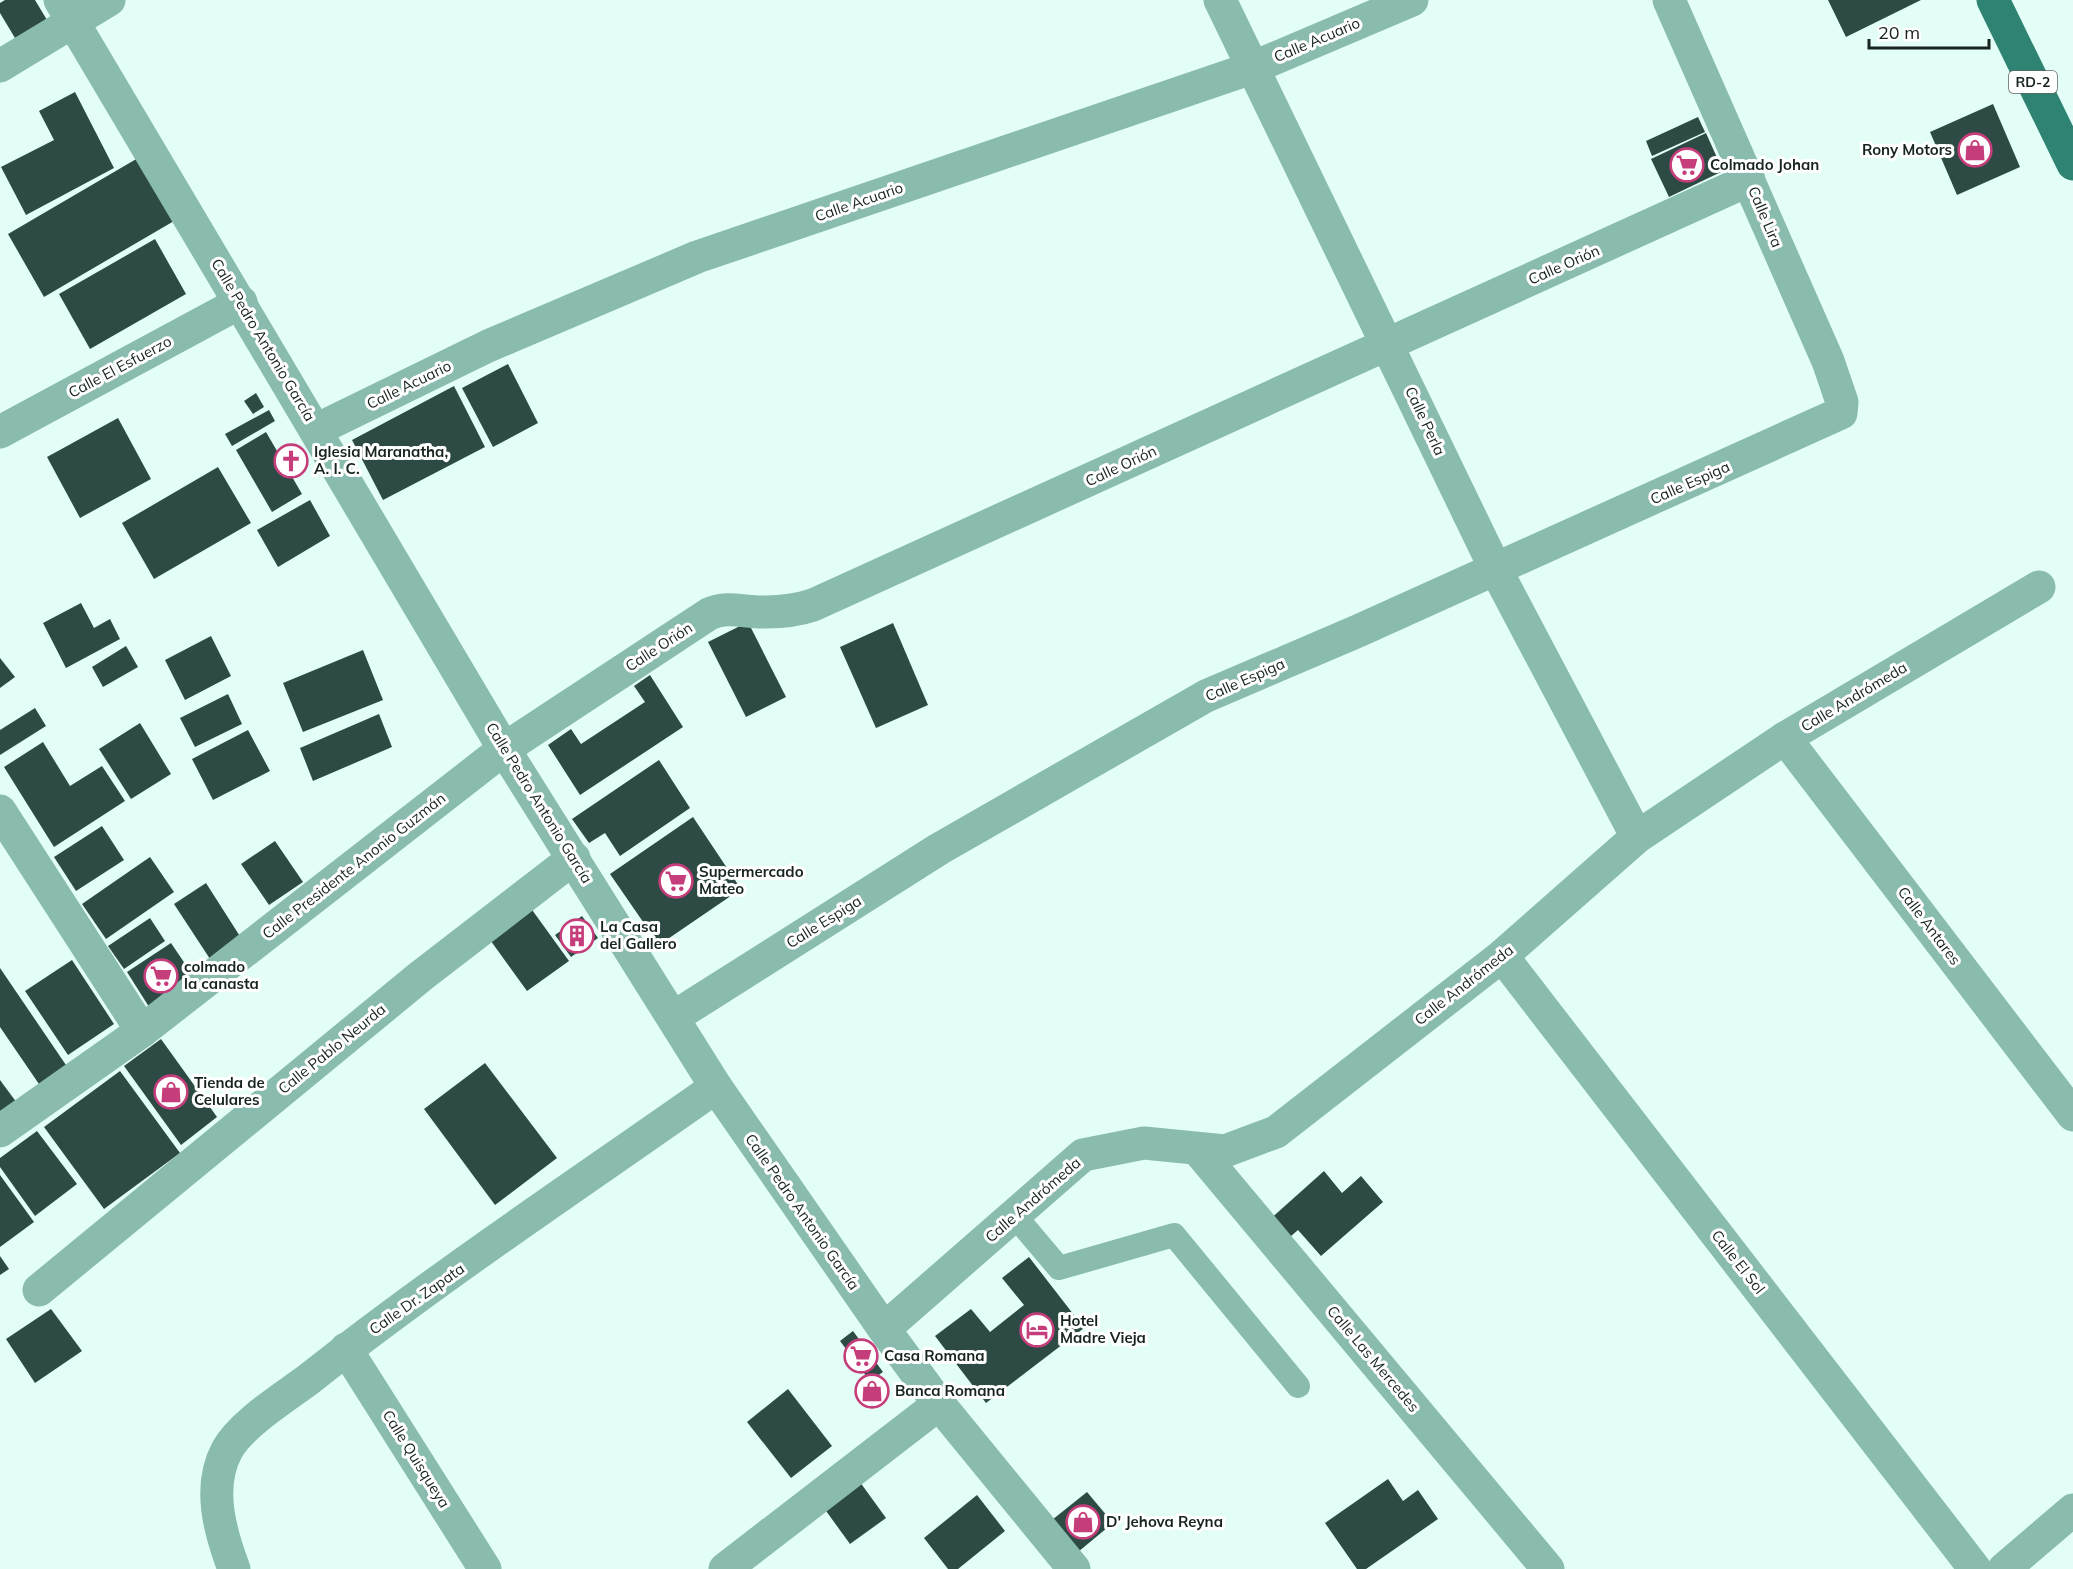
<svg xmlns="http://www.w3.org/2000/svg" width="2073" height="1569" viewBox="0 0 2073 1569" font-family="Mulish,sans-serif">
<rect width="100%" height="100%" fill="#e3fef6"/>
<g fill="#2d4b44">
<path d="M5 0H35L47 20 15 38 0 13V3Z"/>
<path d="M1828 0H1921L1846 37Z"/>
<path d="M75 92 114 168 26 215 1 167 54 140 39 111Z"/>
<path d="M1993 104 2020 167 1957 195 1930 132Z"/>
<path d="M1698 117 1705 132 1652 156 1646 141Z"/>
<path d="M1706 133 1723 171 1669 197 1651 159Z"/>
<path d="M138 158 174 221 44 297 8 234Z"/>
<path d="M155 239 186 294 90 349 59 294Z"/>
<path d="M508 364 538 423 493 447 462 388Z"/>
<path d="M454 386 485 447 383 500 352 440Z"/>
<path d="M256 393 264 407 253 414 244 401Z"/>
<path d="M269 410 275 421 232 446 225 434Z"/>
<path d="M118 418 151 479 80 518 47 457Z"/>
<path d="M266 432 302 494 272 512 236 450Z"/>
<path d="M218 467 251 523 154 579 122 523Z"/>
<path d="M310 500 330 536 278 567 257 530Z"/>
<path d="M81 603 94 628 110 619 120 639 66 668 43 623Z"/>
<path d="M748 622 786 697 746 717 708 642Z"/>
<path d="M893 623 928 705 876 728 840 647Z"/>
<path d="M211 636 231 676 185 700 165 660Z"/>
<path d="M126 646 138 667 103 687 92 667Z"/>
<path d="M363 650 383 700 303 732 283 683Z"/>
<path d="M0 658 15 677 0 688Z"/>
<path d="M650 675 683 727 580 795 548 745 571 729 581 744 645 702 634 686Z"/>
<path d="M228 694 242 724 195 747 180 718Z"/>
<path d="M35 708 46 726 0 755V730Z"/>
<path d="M379 714 392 747 313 781 300 748Z"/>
<path d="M140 723 171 774 131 799 99 749Z"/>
<path d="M248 730 270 771 213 800 192 759Z"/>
<path d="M43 742 70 786 102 766 125 801 54 847 4 767Z"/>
<path d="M659 760 690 808 620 856 605 833 589 843 572 819Z"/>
<path d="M693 817 741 889 659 945 610 874Z"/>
<path d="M102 826 124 860 76 891 54 857Z"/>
<path d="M275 841 303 882 269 905 241 864Z"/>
<path d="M150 857 174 892 106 939 82 904Z"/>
<path d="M206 883 243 941 212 962 174 904Z"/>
<path d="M530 907 569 961 527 991 488 937Z"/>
<path d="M582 916 598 938 571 957 555 935Z"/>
<path d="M150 918 165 941 124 969 108 946Z"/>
<path d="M171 943 196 980 151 1010 127 972Z"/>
<path d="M72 960 114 1024 68 1055 25 991Z"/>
<path d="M0 968 68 1068 41 1087 0 1027Z"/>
<path d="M161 1039 217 1117 181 1145 124 1066Z"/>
<path d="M485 1063 557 1158 495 1205 424 1109Z"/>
<path d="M120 1071 180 1153 104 1209 44 1127Z"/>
<path d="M0 1080 17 1103 0 1116Z"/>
<path d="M37 1131 77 1184 35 1216 0 1167V1158Z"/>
<path d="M1324 1171 1342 1193 1361 1176 1383 1202 1321 1256 1298 1230 1284 1242 1267 1222Z"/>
<path d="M0 1175 34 1222 0 1247Z"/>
<path d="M0 1256 9 1269 0 1275Z"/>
<path d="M1029 1257 1084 1328 986 1403 935 1336 971 1309 990 1332 1024 1305 1002 1278Z"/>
<path d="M51 1309 82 1351 35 1383 6 1339Z"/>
<path d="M853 1331 883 1372 870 1381 840 1341Z"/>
<path d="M874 1380 880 1387 871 1395 865 1387Z"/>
<path d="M788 1389 832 1446 791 1478 747 1422Z"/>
<path d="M857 1478 886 1518 850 1544 821 1504Z"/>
<path d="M1388 1479 1403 1501 1418 1490 1438 1519 1366 1569H1357L1325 1523Z"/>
<path d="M1087 1492 1113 1523 1078 1552 1052 1520Z"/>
<path d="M977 1495 1005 1531 958 1569H948L924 1538Z"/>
</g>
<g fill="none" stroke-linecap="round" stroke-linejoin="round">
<path stroke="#89bbae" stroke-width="24" d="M1015 1216 1059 1268 1174 1235 1298 1386"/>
<g stroke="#89bbae" stroke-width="33">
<path d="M60 0 504 749 716 1087 884 1329 939 1404 1074 1569"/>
<path d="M1220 0 1496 570 1637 837"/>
<path d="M0 66 109 0"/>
<path d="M316 430 488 346 697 257 1252 68 1412 0"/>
<path d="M0 432 241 302"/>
<path d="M1785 738 2073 1115"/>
<path d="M0 811 142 1031"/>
<path d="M1502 956 1975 1569"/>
<path d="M674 1017 939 849 1206 696 1358 631 1841 413 1842 402 1828 361 1669 0"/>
<path d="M0 1131 142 1031 504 749 709 614C728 605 745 613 766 612 782 612 798 610 813 605L1749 180"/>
<path d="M1198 1150 1548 1569"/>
<path d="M39 1290 421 976 574 858"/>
<path d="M884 1329 1083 1155 1144 1143 1225 1151 1276 1132 1502 956 1637 837 1785 738 2039 587"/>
<path d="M346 1349 485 1569"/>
<path d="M234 1569C220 1532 207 1487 227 1450 241 1424 285 1397 309 1379 439 1276 580 1183 716 1087"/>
<path d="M725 1569 939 1404"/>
<path d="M2004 1569 2073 1510"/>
</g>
<path stroke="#2f8372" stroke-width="33" d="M1993 0 2073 164"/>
</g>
<defs>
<symbol id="shop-ring" viewBox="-11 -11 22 22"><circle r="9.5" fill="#fff" stroke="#c53d7a" stroke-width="1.5"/><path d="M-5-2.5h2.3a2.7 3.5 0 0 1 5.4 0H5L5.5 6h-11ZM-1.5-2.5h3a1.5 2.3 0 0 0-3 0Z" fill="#c53d7a"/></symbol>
<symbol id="supermarket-ring" viewBox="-11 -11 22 22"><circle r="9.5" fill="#fff" stroke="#c53d7a" stroke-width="1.5"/><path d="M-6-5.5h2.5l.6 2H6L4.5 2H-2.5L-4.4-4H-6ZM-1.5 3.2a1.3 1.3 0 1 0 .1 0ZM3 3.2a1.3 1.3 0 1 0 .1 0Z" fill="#c53d7a"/></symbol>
<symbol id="church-ring" viewBox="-11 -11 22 22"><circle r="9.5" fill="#fff" stroke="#c53d7a" stroke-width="1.5"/><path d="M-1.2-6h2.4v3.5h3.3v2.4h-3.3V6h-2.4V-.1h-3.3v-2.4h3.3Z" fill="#c53d7a"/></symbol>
<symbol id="building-ring" viewBox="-11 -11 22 22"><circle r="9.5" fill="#fff" stroke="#c53d7a" stroke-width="1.5"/><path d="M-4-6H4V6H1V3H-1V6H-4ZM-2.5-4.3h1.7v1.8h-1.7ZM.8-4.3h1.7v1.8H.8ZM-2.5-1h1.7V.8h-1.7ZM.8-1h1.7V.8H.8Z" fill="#c53d7a"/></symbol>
<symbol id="hotel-ring" viewBox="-11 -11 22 22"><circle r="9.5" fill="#fff" stroke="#c53d7a" stroke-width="1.5"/><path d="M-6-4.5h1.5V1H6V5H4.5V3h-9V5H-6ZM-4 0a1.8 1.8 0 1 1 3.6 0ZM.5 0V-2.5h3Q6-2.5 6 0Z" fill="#c53d7a"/></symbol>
</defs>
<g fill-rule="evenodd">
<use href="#shop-ring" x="1956" y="131" width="38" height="38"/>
<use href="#supermarket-ring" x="1668" y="146" width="38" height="38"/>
<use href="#church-ring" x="272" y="442" width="38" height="38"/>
<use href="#supermarket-ring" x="657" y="862" width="38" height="38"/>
<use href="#building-ring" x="558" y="917" width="38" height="38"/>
<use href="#supermarket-ring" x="142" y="957" width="38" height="38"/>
<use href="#shop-ring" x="152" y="1073" width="38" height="38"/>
<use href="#hotel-ring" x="1018" y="1311" width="38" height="38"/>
<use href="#supermarket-ring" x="842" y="1337" width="38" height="38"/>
<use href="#shop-ring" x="853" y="1372" width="38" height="38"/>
<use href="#shop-ring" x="1064" y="1503" width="38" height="38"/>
</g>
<g text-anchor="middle" stroke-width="6" stroke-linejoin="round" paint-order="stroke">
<rect fill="#fff" stroke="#5d6663" stroke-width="1.5" x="2009" y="71" width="48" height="22" rx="4.5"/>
<g font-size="14" font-weight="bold" fill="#172420">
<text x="2033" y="87">RD-2</text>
</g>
<g font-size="15" fill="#172420" stroke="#fff">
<text transform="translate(1317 40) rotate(-23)" y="5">Calle Acuario</text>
<text transform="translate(859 202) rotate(-19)" y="5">Calle Acuario</text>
<text transform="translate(1765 217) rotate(67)" y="5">Calle Lira</text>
<text transform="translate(1564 265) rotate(-24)" y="5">Calle Orión</text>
<text transform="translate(263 340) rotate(59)" y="5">Calle Pedro Antonio García</text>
<text transform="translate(120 367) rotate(-28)" y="5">Calle El Esfuerzo</text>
<text transform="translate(409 385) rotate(-26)" y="5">Calle Acuario</text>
<text transform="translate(1425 421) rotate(65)" y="5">Calle Perla</text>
<text transform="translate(1121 466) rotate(-25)" y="5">Calle Orión</text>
<text transform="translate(1690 483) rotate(-24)" y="5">Calle Espiga</text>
<text transform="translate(659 647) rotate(-33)" y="5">Calle Orión</text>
<text transform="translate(1245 680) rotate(-24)" y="5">Calle Espiga</text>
<text transform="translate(1854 697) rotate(-31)" y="5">Calle Andrómeda</text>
<text transform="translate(539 803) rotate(58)" y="5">Calle Pedro Antonio García</text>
<text transform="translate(354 866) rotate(-38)" y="5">Calle Presidente Anonio Guzmán</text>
<text transform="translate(824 922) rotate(-32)" y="5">Calle Espiga</text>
<text transform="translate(1929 926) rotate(53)" y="5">Calle Antares</text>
<text transform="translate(1464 985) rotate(-38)" y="5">Calle Andrómeda</text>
<text transform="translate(332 1049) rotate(-39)" y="5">Calle Pablo Neurda</text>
<text transform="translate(1033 1200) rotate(-41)" y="5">Calle Andrómeda</text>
<text transform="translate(802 1212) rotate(55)" y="5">Calle Pedro Antonio García</text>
<text transform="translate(1738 1262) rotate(52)" y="5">Calle El Sol</text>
<text transform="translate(417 1299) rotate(-35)" y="5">Calle Dr. Zapata</text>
<text transform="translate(1373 1359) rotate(50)" y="5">Calle Las Mercedes</text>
<text transform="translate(416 1459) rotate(58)" y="5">Calle Quisqueya</text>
</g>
<g font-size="15" font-weight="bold" fill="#172420" stroke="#fff" text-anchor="start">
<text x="1952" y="155" text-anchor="end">Rony Motors</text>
<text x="1710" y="170">Colmado Johan</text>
<text x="314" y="457">Iglesia Maranatha,<tspan x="314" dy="17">A. I. C.</tspan></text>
<text x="699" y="877">Supermercado<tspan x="699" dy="17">Mateo</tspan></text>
<text x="600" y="932">La Casa<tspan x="600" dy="17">del Gallero</tspan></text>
<text x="184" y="972">colmado<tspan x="184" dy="17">la canasta</tspan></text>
<text x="194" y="1088">Tienda de<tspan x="194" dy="17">Celulares</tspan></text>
<text x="1060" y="1326">Hotel<tspan x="1060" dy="17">Madre Vieja</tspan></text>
<text x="884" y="1361">Casa Romana</text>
<text x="895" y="1396">Banca Romana</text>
<text x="1106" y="1527">D' Jehova Reyna</text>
</g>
</g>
<path d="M1869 39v9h120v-9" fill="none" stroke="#172420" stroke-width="3"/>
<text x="1878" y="39" font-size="18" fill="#172420" stroke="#ffffff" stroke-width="4.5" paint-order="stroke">20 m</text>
</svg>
